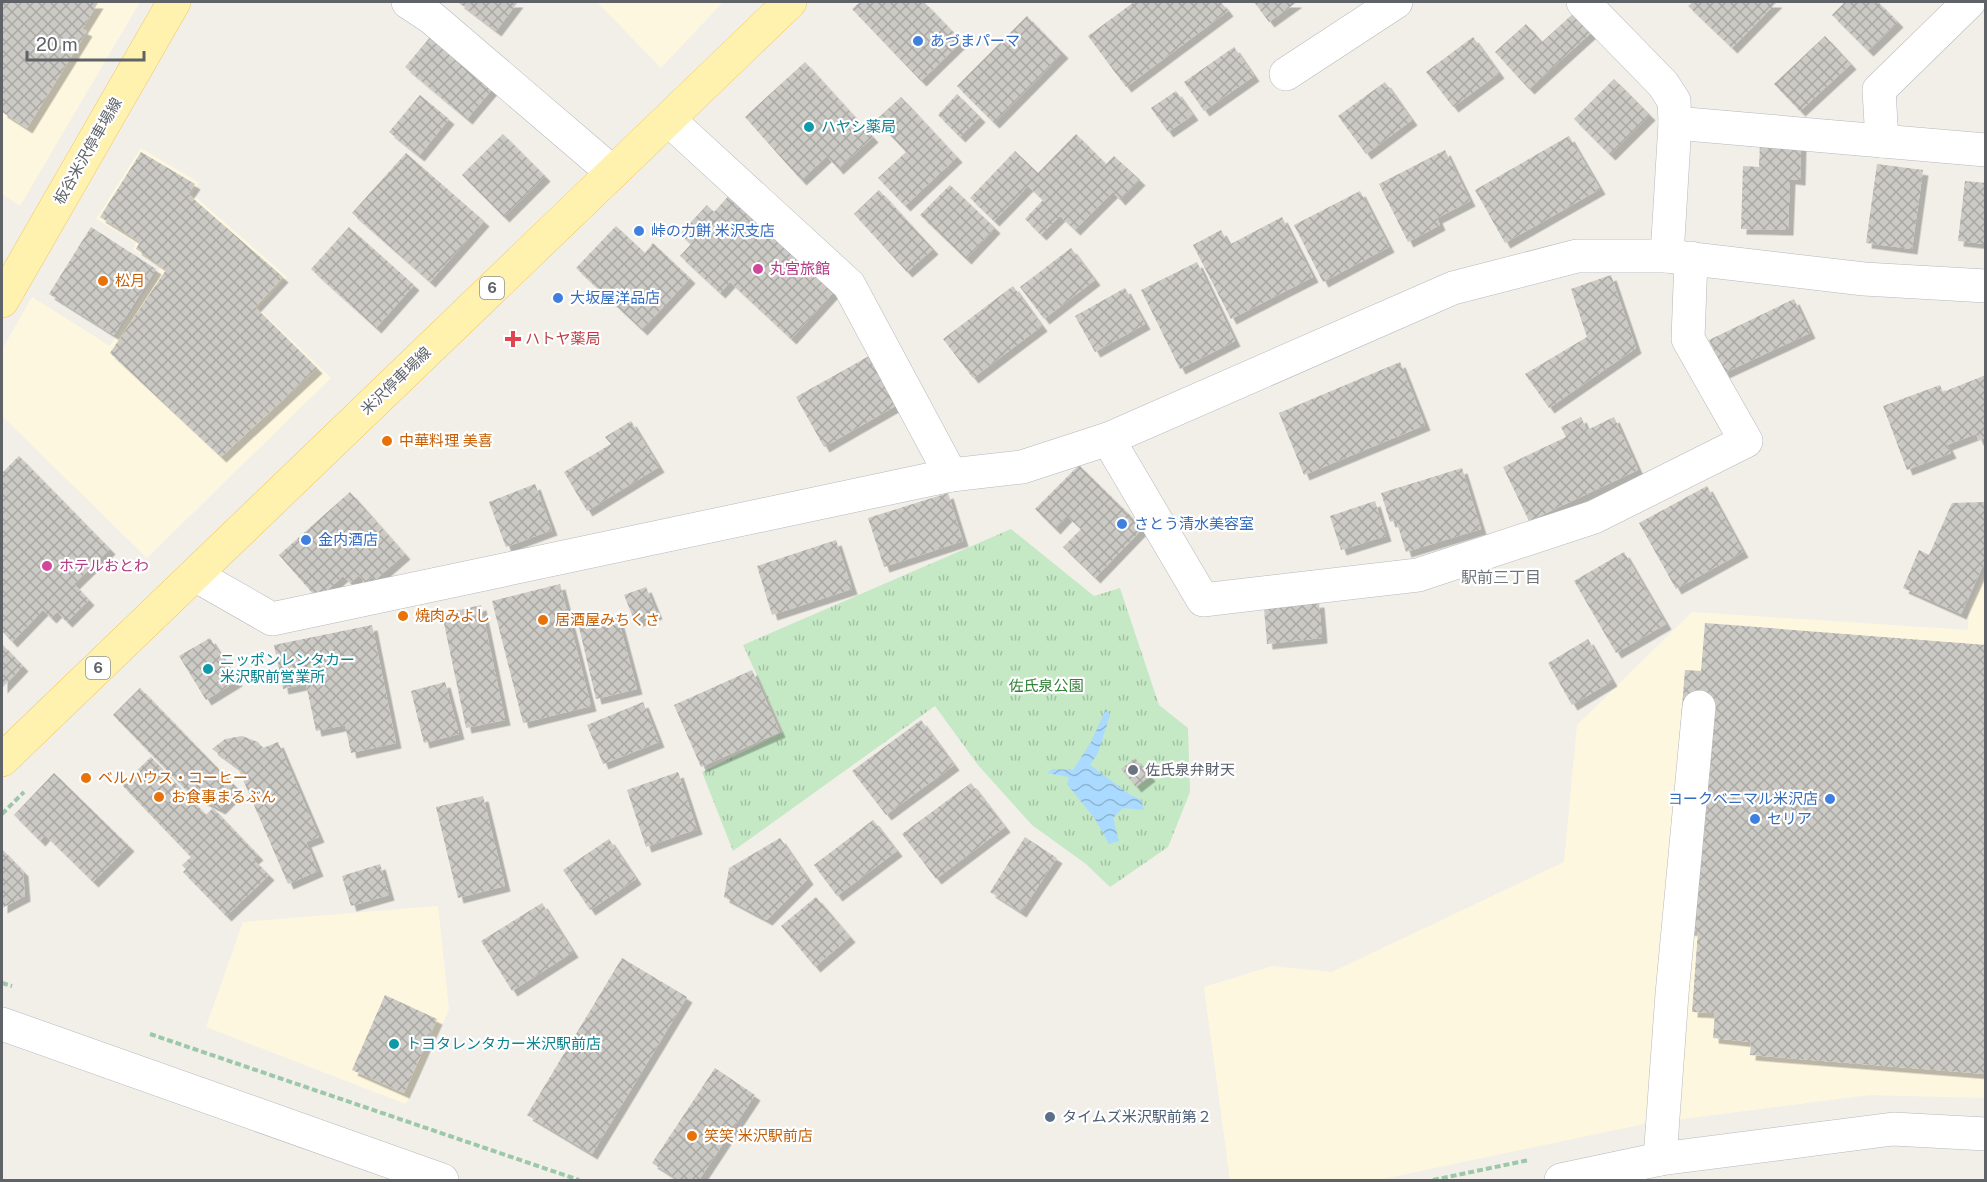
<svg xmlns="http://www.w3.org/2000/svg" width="1987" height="1182" viewBox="0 0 1987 1182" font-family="'Public Sans','Noto Sans JP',sans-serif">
<defs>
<pattern id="park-tufts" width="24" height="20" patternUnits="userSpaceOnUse" patternTransform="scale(1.5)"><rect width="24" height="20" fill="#c5e8c5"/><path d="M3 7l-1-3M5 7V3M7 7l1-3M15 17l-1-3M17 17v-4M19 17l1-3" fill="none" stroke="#a3c0a4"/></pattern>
<pattern id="water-waves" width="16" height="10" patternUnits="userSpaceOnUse" patternTransform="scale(1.5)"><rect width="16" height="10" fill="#aadaff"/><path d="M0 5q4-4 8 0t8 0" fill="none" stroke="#8eb4d2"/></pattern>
<pattern id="building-cross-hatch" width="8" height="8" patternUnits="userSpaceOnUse" patternTransform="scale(1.5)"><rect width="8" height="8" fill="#cccac5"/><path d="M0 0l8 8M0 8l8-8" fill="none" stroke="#a9a8a4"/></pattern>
<filter id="shadow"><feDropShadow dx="5.5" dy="5.5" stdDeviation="0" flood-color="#0004"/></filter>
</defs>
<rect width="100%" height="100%" fill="#f1efe8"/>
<g fill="#fef7e0">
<path d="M2 2H140L20 206 2 194Z"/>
<path d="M597 2H723L661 68Z"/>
<path d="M141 148 199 183 192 194 287 277 258 308 331 378 147 558 2 416V349L32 297 110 346 160 268 133 249 136 243 96 219Z"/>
<path d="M1985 570V1098L1870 1095 1644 1124 1378 1180H1230L1204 987 1272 966 1332 972 1564 862 1577 725 1692 612 1968 630 1969 607Z"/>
<path d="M438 906 449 1009 406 1104 206 1027 243 922Z"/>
</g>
<path fill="url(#park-tufts)" d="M1011 529 1094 596 1120 588 1159 705 1188 728 1190 792 1168 847 1110 887 1086 864 1032 825 978 765 935 706 733 851 702 772 783 732 743 645Z"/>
<path fill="url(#water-waves)" d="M1106 709 1110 715 1098 753 1090 765 1129 794 1141 800 1144 810 1123 808 1113 818 1119 841 1109 844 1095 819 1067 784 1069 777 1047 773 1053 769 1073 770 1091 742Z"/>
<g fill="url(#building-cross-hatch)" filter="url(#shadow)">
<path d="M3 2 98 3 82 29 87 31 27 128 2 112Z"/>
<path d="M458 2H518L496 31Z"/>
<path d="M860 2H924L962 41 921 81 852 9Z"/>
<path d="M1134 2H1221L1228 11 1126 87 1088 36Z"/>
<path d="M1254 2H1297L1269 22Z"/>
<path d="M1693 2H1777L1732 48 1688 6Z"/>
<path d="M1845 2H1878L1898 22 1868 51 1832 15Z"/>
<path d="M1575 12 1593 31 1529 89 1495 52 1526 24 1542 42Z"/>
<path d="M1027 16 1063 53 994 123 957 86Z"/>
<path d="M432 35 494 87 467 119 405 67Z"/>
<path d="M1825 36 1851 64 1800 111 1774 84Z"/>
<path d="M1473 37 1499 73 1453 107 1426 72Z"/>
<path d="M1234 47 1254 76 1204 111 1184 82Z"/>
<path d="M805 62 873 137 838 169 827 156 801 180 745 117Z"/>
<path d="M1614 79 1650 115 1610 155 1574 119Z"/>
<path d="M1385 82 1412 120 1366 154 1338 116Z"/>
<path d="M1176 91 1193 115 1168 132 1151 108Z"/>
<path d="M957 94 980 117 960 137 938 115Z"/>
<path d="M420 95 449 119 419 156 389 132Z"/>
<path d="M901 97 957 157 905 206 878 178 906 152 876 120Z"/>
<path d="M503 134 545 176 504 217 462 175Z"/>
<path d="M1076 134 1106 164 1114 156 1140 180 1120 200 1113 192 1075 230 1060 216 1041 235 1025 219 1043 200 1028 186 994 221 970 198 1015 151 1038 173Z"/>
<path d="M1569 136 1600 189 1505 243 1475 190Z"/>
<path d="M1760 143 1801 144 1800 180 1790 179 1788 230 1741 229 1743 166 1759 167Z"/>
<path d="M1445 150 1470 201 1437 218 1440 225 1408 242 1379 184Z"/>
<path d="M141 152 195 184 188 194 283 277 255 307 317 368 221 457 110 353 166 270 136 249 140 242 100 217Z"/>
<path d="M406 153 484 221 430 282 352 213Z"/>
<path d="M1877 164 1923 170 1912 249 1866 243Z"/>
<path d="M1965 181 1986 183V244L1958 241Z"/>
<path d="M950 185 995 228 966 259 920 215Z"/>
<path d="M736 188 840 285 791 339 730 282 720 293 680 256 691 244 680 234 707 205 714 212Z"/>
<path d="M879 190 933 249 907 272 854 214Z"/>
<path d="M1360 191 1389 247 1323 282 1294 225Z"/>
<path d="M1282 217 1313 277 1231 319 1193 245 1221 230 1229 245Z"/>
<path d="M616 226 645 253 653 243 690 278 642 330 576 268Z"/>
<path d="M91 227 156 269 114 335 49 294Z"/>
<path d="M349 227 414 285 376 328 311 269Z"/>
<path d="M1071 248 1095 280 1044 319 1020 287Z"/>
<path d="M1197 262 1235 341 1180 369 1141 290Z"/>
<path d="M1611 275 1636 348 1549 408 1525 374 1587 337 1571 289Z"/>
<path d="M1013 286 1042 326 973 378 943 339Z"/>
<path d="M1125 288 1145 324 1095 352 1075 316Z"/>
<path d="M1794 299 1810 333 1724 373 1709 340Z"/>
<path d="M869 356 897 405 824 447 796 397Z"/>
<path d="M1400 362 1425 425 1304 475 1279 413Z"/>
<path d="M1986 375V438L1978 440 1976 434 1947 445 1951 453 1907 470 1883 406 1940 385 1943 392Z"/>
<path d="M1581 417 1587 430 1614 417 1638 470 1529 521 1503 467 1566 437 1561 427Z"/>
<path d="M631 421 659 467 587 511 564 472 611 444 605 437Z"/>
<path d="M19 456 110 549 74 584 89 600 67 622 57 612 51 618 43 610 12 642 2 631V473Z"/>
<path d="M1079 465 1143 528 1095 578 1063 547 1081 529 1067 516 1055 529 1035 509Z"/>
<path d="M1462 468 1481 529 1406 552 1396 520 1390 522 1381 493Z"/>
<path d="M535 484 552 530 506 547 489 502Z"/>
<path d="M1707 486 1743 552 1676 589 1639 523Z"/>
<path d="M350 492 405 554 375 580 372 577 365 583 359 575 350 583 343 576 323 594 314 595 279 555Z"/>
<path d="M948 493 963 541 884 567 868 518Z"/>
<path d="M1375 501 1386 536 1341 550 1330 516Z"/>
<path d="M1986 502V559L1961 614 1903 588 1919 550 1929 555 1952 503Z"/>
<path d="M836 540 852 589 772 615 757 566Z"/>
<path d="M1624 552 1666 624 1616 653 1574 581Z"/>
<path d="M560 584 591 706 523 723 492 601Z"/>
<path d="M646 587 657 614 635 622 624 595Z"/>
<path d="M1319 602 1322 638 1267 644 1264 608Z"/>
<path d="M481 605 505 720 466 728 442 614Z"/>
<path d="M617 615 637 689 596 699 578 623Z"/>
<path d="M1705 623 1986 645V1074L1750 1055 1751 1042 1713 1038 1715 1013 1692 1012 1698 931 1664 928 1685 670 1701 671Z"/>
<path d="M372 625 396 743 351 753 345 725 316 731 306 684 283 689 274 645Z"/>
<path d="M210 638 237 681 206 700 179 656Z"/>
<path d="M1588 639 1612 681 1572 705 1548 663Z"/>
<path d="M2 644 23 666 2 688Z"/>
<path d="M752 670 780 732 701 767 674 705Z"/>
<path d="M445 682 459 734 424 743 411 691Z"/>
<path d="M140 688 239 790 220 809 189 793 113 715Z"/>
<path d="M643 702 659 742 603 764 587 725Z"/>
<path d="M921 720 954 765 886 815 852 771Z"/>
<path d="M242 736 258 742 263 748 278 742 319 837 306 842 318 871 288 884 238 768 212 749 225 739Z"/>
<path d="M151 757 206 815 213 808 258 855 253 859 269 875 226 916 183 872 186 869 182 865 191 857 122 785Z"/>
<path d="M1135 758 1150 776 1136 787 1121 769Z"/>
<path d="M678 772 697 829 646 847 627 790Z"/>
<path d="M54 773 129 846 93 882 45 835 40 841 14 815Z"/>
<path d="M971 783 1005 827 936 879 902 834Z"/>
<path d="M483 796 505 886 458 898 436 807Z"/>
<path d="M873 820 897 851 837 896 814 865Z"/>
<path d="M1025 837 1057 858 1021 912 990 892Z"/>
<path d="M780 838 808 879 767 920 724 897 729 868Z"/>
<path d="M609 839 636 879 590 910 563 870Z"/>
<path d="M2 849 23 871 25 896 2 908Z"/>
<path d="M380 864 389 895 351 906 342 876Z"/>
<path d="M816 897 850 937 815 967 781 926Z"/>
<path d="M542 903 573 952 512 991 481 941Z"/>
<path d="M622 958 687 997 592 1154 527 1115Z"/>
<path d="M385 995 437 1019 404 1093 352 1070Z"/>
<path d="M715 1068 755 1095 699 1180H679L652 1163Z"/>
</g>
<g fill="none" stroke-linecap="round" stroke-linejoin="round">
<defs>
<g id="minor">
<path d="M408 2 432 18 612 172"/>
<path d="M1583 2 1663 84 1674 101 1675 123 1986 150"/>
<path d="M1286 74 1396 2"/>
<path d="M669 120 849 285 951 475"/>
<path d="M1882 141 1879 90 1969 2"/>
<path d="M1667 256 1675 123"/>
<path d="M1108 439 1203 600 1418 575 1594 517 1746 441 1688 339 1691 258"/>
<path d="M195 575 272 619 951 475 1022 467 1108 439 1453 288 1577 256H1667L1864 279 1986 286"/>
<path d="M2 1024 442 1180"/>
<path d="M1660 1159 1672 994 1699 707"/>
<path d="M1561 1180 1660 1159 1893 1129 1986 1134"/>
</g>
<g id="major">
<path d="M2 301 174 2"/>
<path d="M2 760 790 2"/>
</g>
</defs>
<use href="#minor" stroke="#b5b8bc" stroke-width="34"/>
<use href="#major" stroke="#f2c960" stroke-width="34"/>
<g stroke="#9cc7a9" stroke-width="4" stroke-dasharray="6 3" stroke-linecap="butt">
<path d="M2 814 24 792"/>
<path d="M2 983 12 986"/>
<path d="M150 1034 579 1180"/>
<path d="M1433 1180 1529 1160"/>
</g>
<use href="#minor" stroke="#fff" stroke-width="33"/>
<use href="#major" stroke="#fff2af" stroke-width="33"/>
</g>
<g fill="#3f7fe0" stroke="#fff" stroke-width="2">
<circle cx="918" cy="41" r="6"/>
<circle cx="639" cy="231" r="6"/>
<circle cx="558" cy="298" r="6"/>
<circle cx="1122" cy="524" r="6"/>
<circle cx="306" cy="540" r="6"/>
<circle cx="1830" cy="799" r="6"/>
<circle cx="1755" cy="819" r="6"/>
</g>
<g fill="#0f9aa8" stroke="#fff" stroke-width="2">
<circle cx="809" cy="127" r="6"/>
<circle cx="208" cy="669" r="6"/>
<circle cx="394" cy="1044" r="6"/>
</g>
<g fill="#d1479c" stroke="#fff" stroke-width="2">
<circle cx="758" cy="269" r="6"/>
<circle cx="47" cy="566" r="6"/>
</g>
<g fill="#e8710a" stroke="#fff" stroke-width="2">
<circle cx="103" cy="281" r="6"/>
<circle cx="387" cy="441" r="6"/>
<circle cx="403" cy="616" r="6"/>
<circle cx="543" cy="620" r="6"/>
<circle cx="86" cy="778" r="6"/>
<circle cx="159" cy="797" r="6"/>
<circle cx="692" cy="1136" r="6"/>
</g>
<path fill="#e0444e" stroke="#fff" stroke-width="2" d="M510 330h6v6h6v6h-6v6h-6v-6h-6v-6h6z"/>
<circle fill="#6b7280" stroke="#fff" stroke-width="2" cx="1133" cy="770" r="6"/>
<circle fill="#5c6f8a" stroke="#fff" stroke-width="2" cx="1050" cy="1117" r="6"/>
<g text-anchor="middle" stroke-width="4.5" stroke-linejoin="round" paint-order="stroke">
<g fill="#fff" stroke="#8f9295" stroke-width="1.5">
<rect x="480" y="277" width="24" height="22" rx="4.5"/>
<rect x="86" y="657" width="24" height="22" rx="4.5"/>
</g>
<g font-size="14" font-weight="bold" fill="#5f6368">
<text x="492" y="293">6</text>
<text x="98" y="673">6</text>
</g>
<g font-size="15" fill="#366cbe" stroke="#fff" text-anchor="start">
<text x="930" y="46">あづまパーマ</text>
<text x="651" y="236">峠の力餅 米沢支店</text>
<text x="570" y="303">大坂屋洋品店</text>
<text x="1134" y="529">さとう清水美容室</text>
<text x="318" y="545">金内酒店</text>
<text x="1818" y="804" text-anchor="end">ヨークベニマル米沢店</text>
<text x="1767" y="824">セリア</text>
</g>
<g font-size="15" fill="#0d838f" stroke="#fff" text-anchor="start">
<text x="821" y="132">ハヤシ薬局</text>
<text x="220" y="665">ニッポンレンタカー<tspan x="220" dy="17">米沢駅前営業所</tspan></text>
<text x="406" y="1049">トヨタレンタカー米沢駅前店</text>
</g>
<g font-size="15" fill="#5f6368" stroke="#fff">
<text transform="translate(88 151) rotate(-60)" y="5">板谷米沢停車場線</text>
<text transform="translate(396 381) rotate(-44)" y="5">米沢停車場線</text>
</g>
<g font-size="15" fill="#b23c85" stroke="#fff" text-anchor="start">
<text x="770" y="274">丸宮旅館</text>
<text x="59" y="571">ホテルおとわ</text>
</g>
<g font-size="15" fill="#c56008" stroke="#fff" text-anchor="start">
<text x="115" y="286">松月</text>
<text x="399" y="446">中華料理 美喜</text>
<text x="415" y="621">焼肉みよし</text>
<text x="555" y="625">居酒屋みちくさ</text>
<text x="98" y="783">ベルハウス・コーヒー</text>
<text x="171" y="802">お食事まるぶん</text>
<text x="704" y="1141">笑笑 米沢駅前店</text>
</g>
<g font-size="15" fill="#be3a42" stroke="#fff" text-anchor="start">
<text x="525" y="344">ハトヤ薬局</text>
</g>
<g font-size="15" fill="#348238" stroke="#fff">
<text x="1046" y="691">佐氏泉公園</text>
</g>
<g font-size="15" fill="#5b616d" stroke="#fff" text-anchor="start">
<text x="1145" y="775">佐氏泉弁財天</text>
</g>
<g font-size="15" fill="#4e5e75" stroke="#fff" text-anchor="start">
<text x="1062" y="1122">タイムズ米沢駅前第２</text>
</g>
<g font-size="16" fill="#70757a" stroke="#fff">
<text x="1501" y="583">駅前三丁目</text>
</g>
</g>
<rect width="1987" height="1182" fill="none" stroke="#5f6368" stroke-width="6"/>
<path d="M27 51v9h117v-9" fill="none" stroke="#5f6368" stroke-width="3"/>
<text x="36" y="51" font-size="18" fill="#5f6368" stroke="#ffffff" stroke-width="4.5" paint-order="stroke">20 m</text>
</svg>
